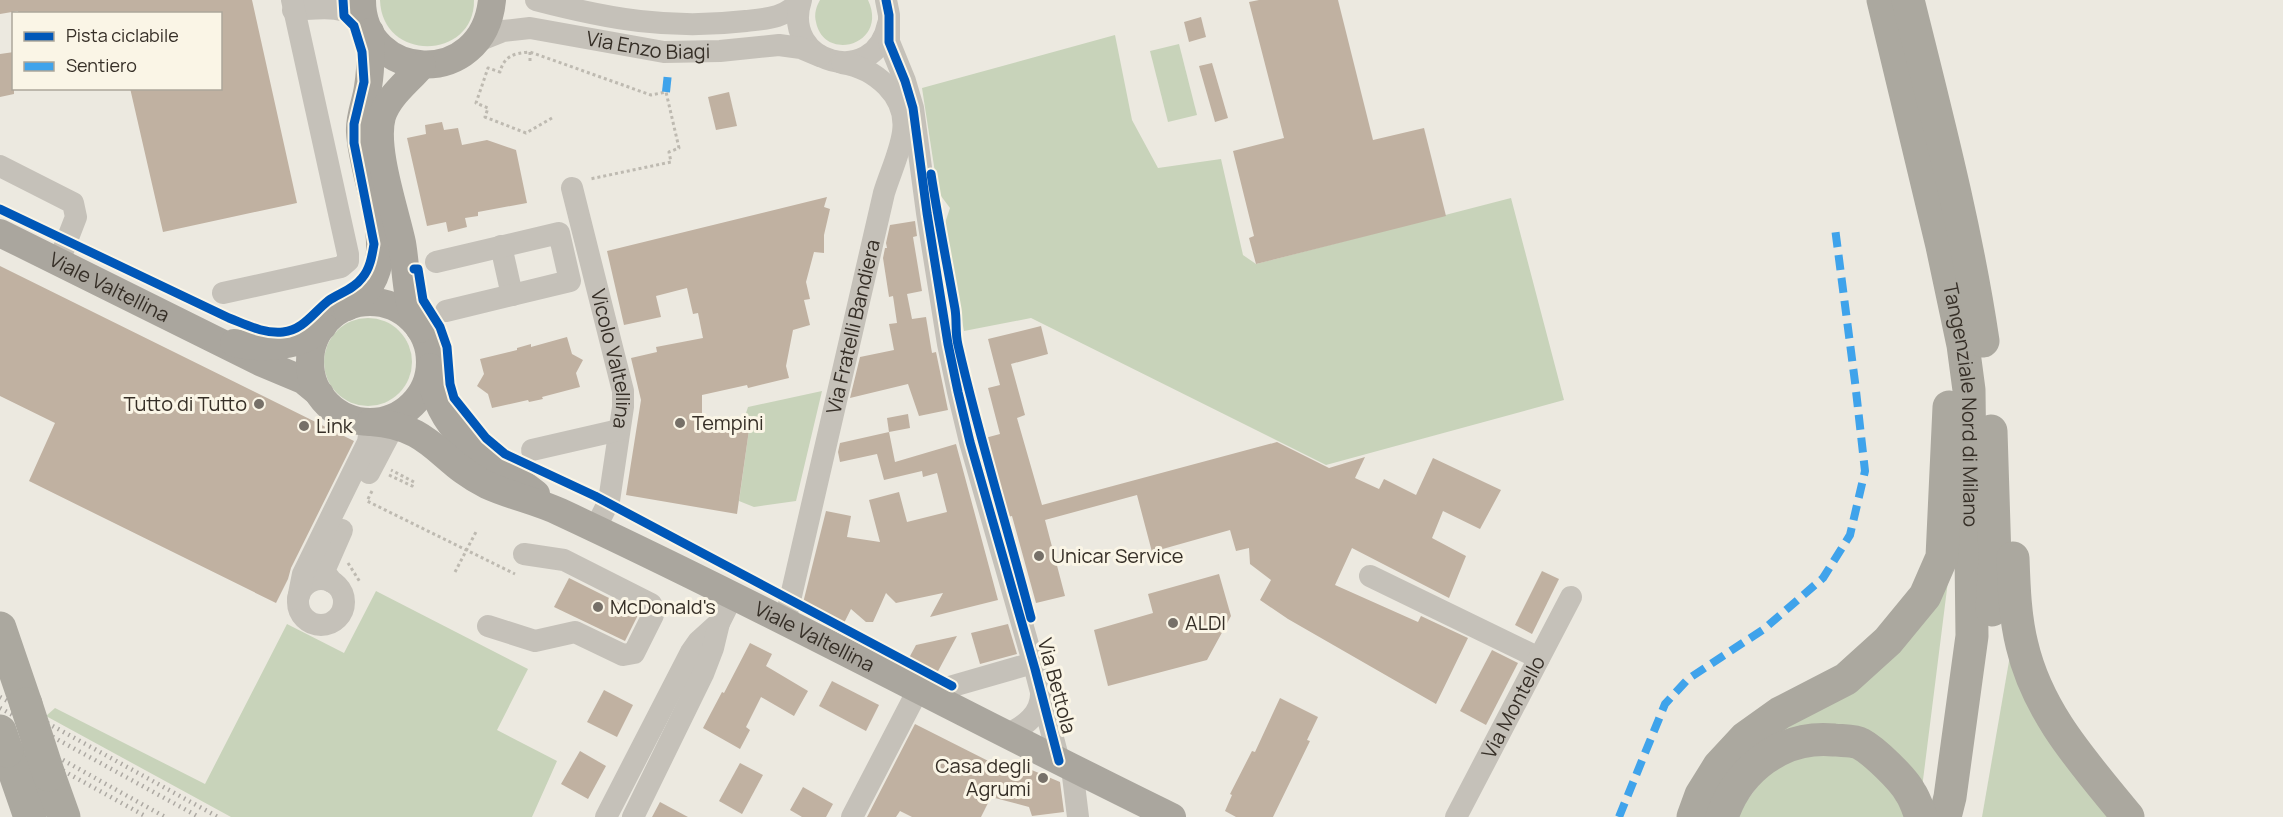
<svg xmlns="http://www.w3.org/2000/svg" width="2283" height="817" viewBox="0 0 2283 817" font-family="Manrope,sans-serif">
<rect width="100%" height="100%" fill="#ece9e0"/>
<g fill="#c8d3ba">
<path d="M380 0H474C475 60 382 63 380 0Z"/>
<path d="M820 0H868C889 45 824 63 816 22 814 14 816 7 820 0Z"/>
<path d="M1115 35 1132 120 1158 168 1221 159 1243 255 1256 264 1511 198 1564 400 1326 465 1031 318 964 331 944 226 950 208 938 192 922 88Z"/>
<path d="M1179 44 1197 115 1168 122 1150 51Z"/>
<circle cx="368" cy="362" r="44"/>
<path d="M822 391 796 501 754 507 739 501 749 430 741 428 748 407Z"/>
<path d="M1949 573 1922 788 1865 733 1718 779Z"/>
<path d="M376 591 528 669 497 730 557 761 532 817H231L46 716 55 708 205 784 287 624 344 653Z"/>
<path d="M2012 644 2117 817H1982Z"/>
<path d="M1810 750 1846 753 1876 771 1904 798 1905 817H1735L1773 765Z"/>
</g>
<g fill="#c0b1a1">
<path d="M0 0H252L297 203 163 232 130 88H220V14H19L18 11 0 14Z"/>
<path d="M1259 0H1338L1373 140 1424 128 1446 216 1256 264 1249 238 1254 236 1233 151 1284 138 1249 2Z"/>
<path d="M1201 17 1206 37 1189 42 1184 22Z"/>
<path d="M14 52V94L0 97V54Z"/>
<path d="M1212 63 1228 118 1215 122 1199 66Z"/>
<path d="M729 92 737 126 716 130 708 97Z"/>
<path d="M442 122 444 130 458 128 462 145 487 140 516 150 527 203 478 212V216L465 218 467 227 448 232 446 222 427 226 407 138 426 134 425 125Z"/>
<path d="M827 197 824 207 830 209 824 235V253L814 252 806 282 810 299 804 300 810 325 793 330 786 366 789 378 748 388 747 385 702 395V418L749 430 737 514 626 495 641 400 631 358 657 352 656 347 703 338 698 313 693 314 687 288 656 296 661 317 624 325 607 251Z"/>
<path d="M915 221 917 236 913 237 922 291 907 294 912 319 926 317 932 353 936 352 948 410 919 416 908 384 850 398 860 357 894 350 889 324 897 323 893 296 889 297 883 258 885 248H887L886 243 890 225Z"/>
<path d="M0 266 354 441 291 568 288 579 276 603 29 481 55 423 0 396Z"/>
<path d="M1041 326 1048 354 1011 364 1025 415 1017 418 1042 505 1277 442 1329 468 1365 457 1355 478 1379 489 1384 479 1416 495 1433 458 1501 490 1480 529 1443 511 1432 538 1466 556 1449 598 1352 548 1335 585 1418 622 1421 616 1468 638 1436 704 1288 619 1260 600 1271 580 1250 564 1249 548 1236 551 1230 530 1152 552 1137 495 1045 520 1065 596 1036 603 1012 516 1007 517 985 438 1000 434 988 388 1000 385 988 339Z"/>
<path d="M567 337 572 354 583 360 576 373 580 387 542 397 543 399 529 402 528 400 492 408 488 394 477 386 484 374 480 359 517 350V348L531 344V347Z"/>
<path d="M908 414 910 428 889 432 887 418Z"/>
<path d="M889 432 895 462 956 444 998 600 930 617 943 593 896 603 886 593 873 622H866L851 609 844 623 803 603 826 511 851 516 847 537 880 542 869 500 899 492 907 522 947 512 937 473 923 477 922 471 884 480 877 454 840 462 838 452 840 443Z"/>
<path d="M1542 571 1559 579 1532 634 1515 625Z"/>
<path d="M1219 574 1231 616 1207 660 1108 686 1094 630 1153 613 1148 594Z"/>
<path d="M569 578 639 613 625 641 554 607Z"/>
<path d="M1008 624 1017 654 980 664 971 633Z"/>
<path d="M957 636 937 673 909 658 916 645Z"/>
<path d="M750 643 772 654 766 666 808 691 794 716 761 697 746 727 750 730 740 749 703 728 722 692 724 693Z"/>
<path d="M1492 650 1518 663 1486 725 1460 711Z"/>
<path d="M832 681 879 705 866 731 819 706Z"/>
<path d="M604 690 633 705 617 737 587 722Z"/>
<path d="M1280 698 1318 717 1307 740 1310 741 1273 817H1236L1225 811 1232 795 1230 794 1252 751 1255 752Z"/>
<path d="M915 724 1022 778 1027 768 1060 782 1064 812 1032 816 1029 807 991 797 981 817H912L900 811 896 817H867Z"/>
<path d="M580 751 606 766 588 799 561 784Z"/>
<path d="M740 763 763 775 742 814 719 801Z"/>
<path d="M803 787 833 804 826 817H802L790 810Z"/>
<path d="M660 802 688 817H652Z"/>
</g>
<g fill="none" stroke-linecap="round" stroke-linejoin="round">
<g stroke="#bebab1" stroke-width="3" stroke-dasharray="3 3" stroke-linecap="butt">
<path d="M530 52V62"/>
<path d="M552 118 526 133 485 117 488 108 476 103 488 68 500 72C504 56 514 53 530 52L651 95 666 92 679 148 669 152 671 162 590 179"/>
<path d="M389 475 412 486 414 482 391 470"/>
<path d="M372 491 367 501 515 574"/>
<path d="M348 563 360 582"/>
<path d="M455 572 477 530"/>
</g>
<g stroke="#c5c1b9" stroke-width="22">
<path d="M536 0C609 19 669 30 746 21 766 19 787 18 800 0"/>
<path d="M801 0C780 64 875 89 888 24"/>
<path d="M886 0 889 15V42L905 81 913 108 927 213 948 344 958 392 970 442 1035 669 1059 761"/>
<path d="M293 10C325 8 338 4 366 21"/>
<path id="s1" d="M478 41 503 31 530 28 664 52 720 51 779 45 801 48 820 56"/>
<path d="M0 166 73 203 76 217 59 261"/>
<path id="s2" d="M572 188 623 391V407L609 501 595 529"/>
<path d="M501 246 512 295"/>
<path d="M436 262 559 233 570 281 446 311"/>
<path d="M223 293 341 267 348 261V254L292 0"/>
<path d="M532 450 619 430"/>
<path d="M369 473 400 414"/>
<path d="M1370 576 1539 658"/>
<circle cx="321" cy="602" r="23"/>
<path d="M332 582 324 571 342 530"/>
<path d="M298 599 303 574 368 442 371 422"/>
<path id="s3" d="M785 622 884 193C890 173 900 153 903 132 908 96 875 68 842 63"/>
<path d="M488 626 535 641 575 632 623 655 634 653 653 615 651 604 564 560 524 554"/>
<path d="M925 694 1033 663"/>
<path d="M1006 735C1025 726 1042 714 1041 692"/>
<path d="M1072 768 1078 817"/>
<path d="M606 817 691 652 698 642 719 623"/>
<path d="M633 817 703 674 713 648 719 623 732 597"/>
<path d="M852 817 918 690"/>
<path id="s4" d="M1456 817 1571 597"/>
</g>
<g stroke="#aaa69e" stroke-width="28">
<path d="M362 0C362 82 483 90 492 0"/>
<path id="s5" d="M0 233 260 362 303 380 320 394"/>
<circle cx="370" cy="362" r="60"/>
<path d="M347 307C411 268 363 189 360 132 359 117 366 102 368 87 371 69 371 51 370 32"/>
<path d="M420 329C405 302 407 272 402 243 395 210 373 148 382 116 389 95 408 82 422 65"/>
<path d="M234 343C262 349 302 348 323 326"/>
<path d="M430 367C436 436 488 456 536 494"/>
<path id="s6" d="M371 422C433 426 439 462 487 485 511 496 537 501 560 512 766 608 967 717 1172 817"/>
</g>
<g stroke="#aba89f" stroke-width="33">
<path id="s7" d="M1883 0 1942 246 1963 345 1969 390 1972 636 1950 797 1945 817"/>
<path d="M1908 0C1936 113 1966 226 1983 341"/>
<path d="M1991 431 1995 559 1992 610"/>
<path d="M2013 558C2014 587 2015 617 2022 645 2038 714 2085 764 2128 817"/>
<path d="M0 628 26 704"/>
<path d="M7 751 30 817"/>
<path d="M49 775 64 817"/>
<path d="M1693 817 1701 795 1719 766 1745 738 1780 713 1846 679 1888 641 1925 596 1942 557 1949 407"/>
<path d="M1722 817C1738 769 1782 735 1834 740 1842 741 1854 740 1861 744 1874 751 1903 779 1910 792 1915 799 1918 809 1921 817"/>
</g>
<g stroke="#ada9a3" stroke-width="4.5" stroke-dasharray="1.5 4.5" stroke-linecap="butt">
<path d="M0 697 218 817"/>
<path d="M0 708 199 817"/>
<path d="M0 725 165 817"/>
<path d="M0 736 147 817"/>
</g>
<g stroke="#aba89f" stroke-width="33">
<path d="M26 704 49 775"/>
<path d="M0 731 7 751"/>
</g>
<g stroke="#3fa3eb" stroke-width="8" stroke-dasharray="15 8" stroke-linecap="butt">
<path d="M666 92 668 73"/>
<path d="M1619 817 1665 704 1688 679 1764 629 1823 578 1850 535 1865 471 1855 382 1835 228"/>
</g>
<defs>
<g id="cycleway">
<path d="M886 0 889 15V42L905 81 913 108 927 213 948 344 958 392 970 442 1035 669 1059 761"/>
<path d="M931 174C938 219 947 264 955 309 957 321 955 333 958 345 979 437 1007 526 1031 618"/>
<path d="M0 209 229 318C247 325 264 334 283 332 303 330 313 313 328 301 339 293 353 290 362 278 370 269 372 256 374 244L354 143V124L364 82 362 52 354 26 344 16 343 0"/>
<path d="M414 269H418L423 300 440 327 447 347 450 384 454 398 486 438 505 454 595 496 952 686"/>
</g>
</defs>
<use href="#cycleway" stroke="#faf5e6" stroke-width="13"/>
<use href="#cycleway" stroke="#0057b8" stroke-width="9"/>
</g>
<g fill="#767068" stroke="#faf5e6" stroke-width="2">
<circle cx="259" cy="404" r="6"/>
<circle cx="680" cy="423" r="6"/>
<circle cx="304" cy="426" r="6"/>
<circle cx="1039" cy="556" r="6"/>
<circle cx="598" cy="607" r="6"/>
<circle cx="1173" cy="623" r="6"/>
<circle cx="1043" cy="778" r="6"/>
</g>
<g text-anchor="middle" stroke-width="6" stroke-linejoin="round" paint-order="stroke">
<g font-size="20" fill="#362f27" stroke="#faf5e6">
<text dy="7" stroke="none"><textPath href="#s1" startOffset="174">Via Enzo Biagi</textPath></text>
<text dy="7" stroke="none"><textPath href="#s5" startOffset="122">Viale Valtellina</textPath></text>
<text dy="7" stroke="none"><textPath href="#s3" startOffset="303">Via Fratelli Bandiera</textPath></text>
<text dy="7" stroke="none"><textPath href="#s2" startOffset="176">Vicolo Valtellina</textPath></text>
<text dy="7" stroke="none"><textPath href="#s7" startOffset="414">Tangenziale Nord di Milano</textPath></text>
<text dy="7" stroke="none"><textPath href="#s6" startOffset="496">Viale Valtellina</textPath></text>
<text transform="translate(1057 686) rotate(75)" y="7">Via Bettola</text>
<text dy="7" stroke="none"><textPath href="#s4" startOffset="124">Via Montello</textPath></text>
</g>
<g font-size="20" fill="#362f27" stroke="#faf5e6" text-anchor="start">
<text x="247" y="411" text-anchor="end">Tutto di Tutto</text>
<text x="692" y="430">Tempini</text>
<text x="316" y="433">Link</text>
<text x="1051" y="563">Unicar Service</text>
<text x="610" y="614">McDonald's</text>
<text x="1185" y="630">ALDI</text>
<text x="1031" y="773" text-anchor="end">Casa degli<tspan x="1031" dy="23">Agrumi</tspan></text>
</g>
</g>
<rect x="12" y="12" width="210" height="78" fill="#faf5e6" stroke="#aca69a" stroke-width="1.5"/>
<rect x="24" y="32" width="30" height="9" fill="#0057b8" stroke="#aca69a" stroke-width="1.5"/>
<text x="66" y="42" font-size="18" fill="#362f27">Pista ciclabile</text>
<rect x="24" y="62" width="30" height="9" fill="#3fa3eb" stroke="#aca69a" stroke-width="1.5"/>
<text x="66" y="72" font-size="18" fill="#362f27">Sentiero</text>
</svg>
